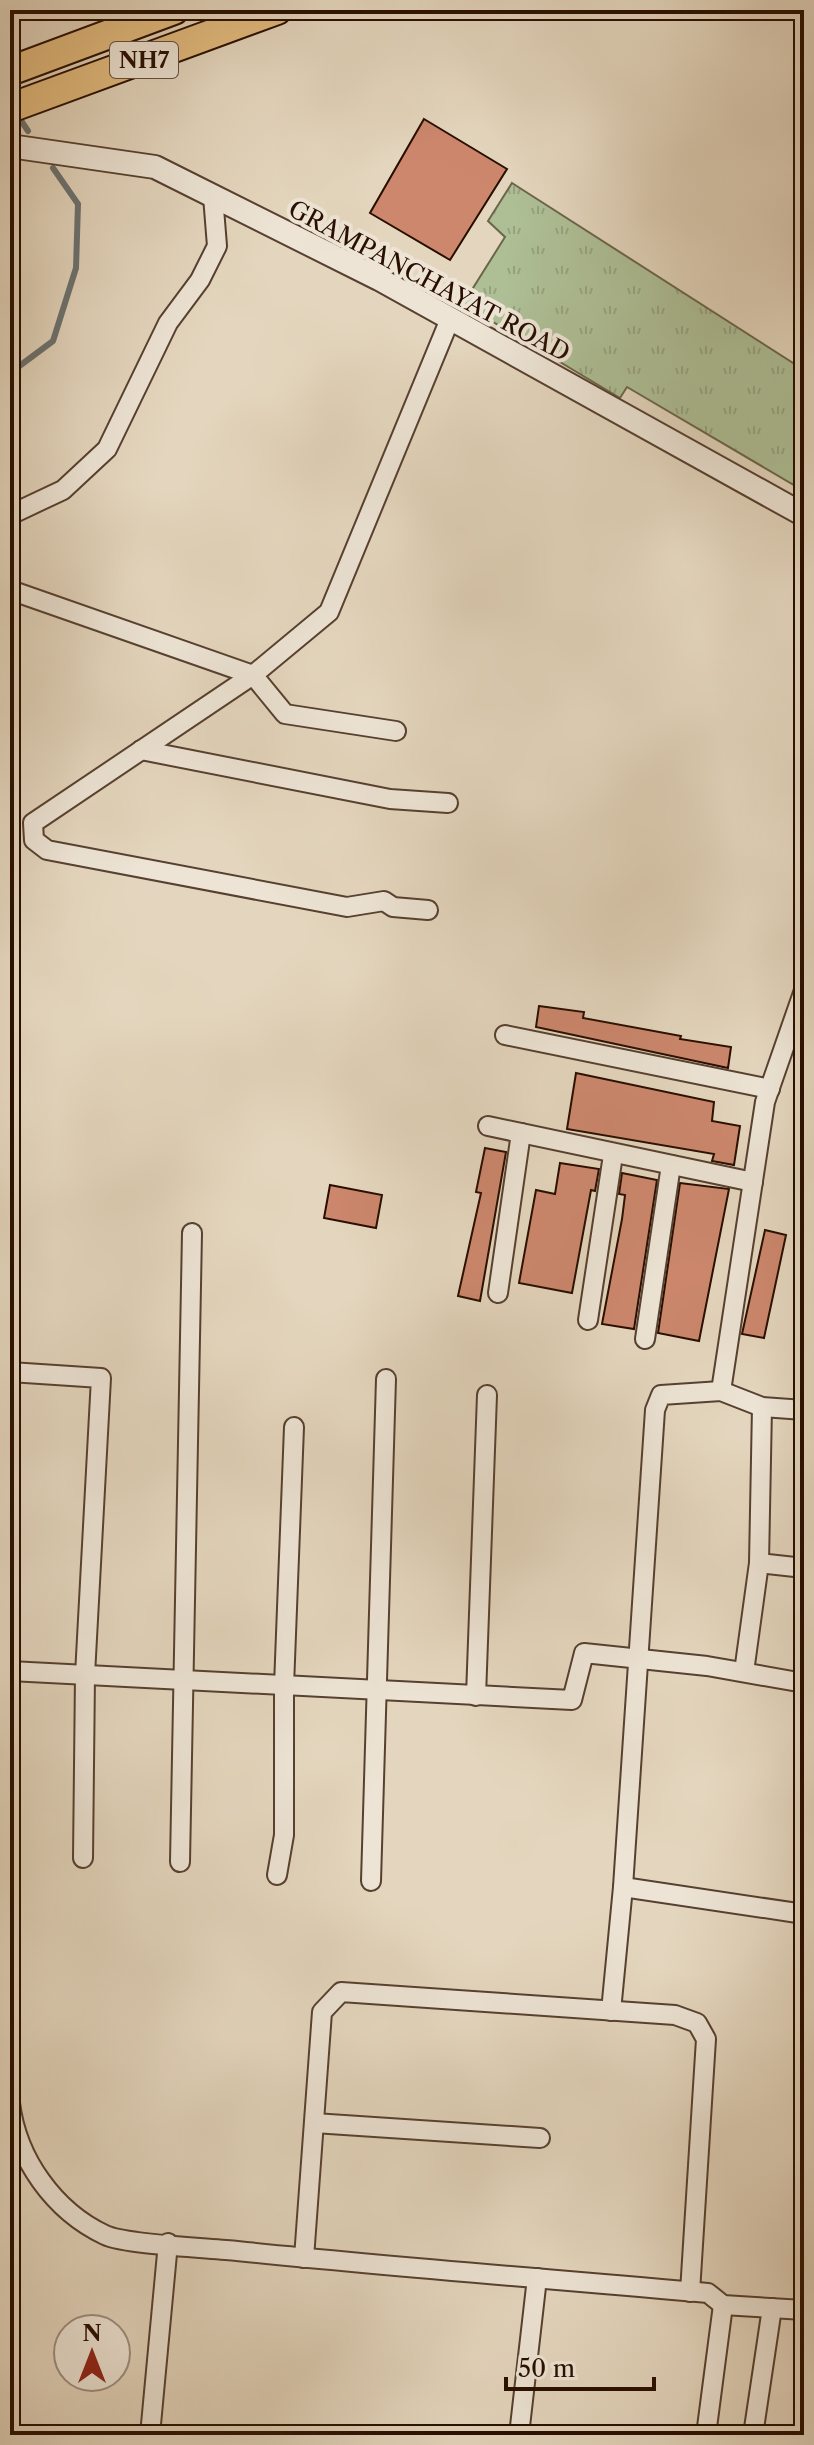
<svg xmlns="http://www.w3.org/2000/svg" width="814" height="2445" viewBox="0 0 814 2445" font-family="'Libre Caslon Text',serif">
<defs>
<pattern id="grass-tufts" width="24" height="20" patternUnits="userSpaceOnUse" patternTransform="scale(2)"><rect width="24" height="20" fill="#aebf96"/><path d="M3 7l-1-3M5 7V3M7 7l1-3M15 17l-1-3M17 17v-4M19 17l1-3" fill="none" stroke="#96a380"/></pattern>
</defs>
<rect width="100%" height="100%" fill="#e4d6be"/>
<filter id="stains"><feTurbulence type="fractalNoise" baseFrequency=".0025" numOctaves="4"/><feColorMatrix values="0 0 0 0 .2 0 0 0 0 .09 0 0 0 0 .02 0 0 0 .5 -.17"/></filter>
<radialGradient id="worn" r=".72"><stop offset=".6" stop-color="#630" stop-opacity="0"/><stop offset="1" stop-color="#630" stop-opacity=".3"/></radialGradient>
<path fill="url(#grass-tufts)" stroke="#6b664b" stroke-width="2" d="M512 183 804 370V491L627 387 620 398 463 304 505 237 488 221Z"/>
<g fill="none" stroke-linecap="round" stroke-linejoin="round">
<g stroke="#6c7371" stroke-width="6">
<path d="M22 122 28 131"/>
<path d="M10 373 53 341 76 268 78 204 53 168"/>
</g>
</g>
<g fill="#cc876d" stroke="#280e00" stroke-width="2">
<path d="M424 119 507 169 450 260 370 213Z"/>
<path d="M539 1006 584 1012 583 1018 681 1036 680 1039 731 1047 728 1068 536 1027Z"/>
<path d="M576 1073 714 1102 712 1121 740 1126 734 1165 712 1161 714 1154 567 1129Z"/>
<path d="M485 1148 506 1152 480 1301 458 1296 481 1193 476 1192Z"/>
<path d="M560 1163 599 1169 595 1191 591 1190 572 1293 519 1283 536 1190 555 1194Z"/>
<path d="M622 1173 657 1180 634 1329 602 1324 622 1219 625 1195 619 1194Z"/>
<path d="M680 1183 729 1189 699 1341 658 1333Z"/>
<path d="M330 1185 382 1195 376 1228 324 1218Z"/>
<path d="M765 1230 786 1235 764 1338 742 1334Z"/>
</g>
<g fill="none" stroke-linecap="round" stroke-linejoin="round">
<defs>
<g id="minor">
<path d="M10 515 63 490 107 449 168 323 200 280 217 246 213 196"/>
<path d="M10 590 253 675 285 714 396 731"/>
<path d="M141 750 390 799 448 803"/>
<path d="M428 910 393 907 384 901 347 907 47 850 34 840 33 823 253 675 329 612 450 319"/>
<path d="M505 1035 770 1089"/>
<path d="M488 1126 753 1182"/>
<path d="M498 1293 521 1133"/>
<path d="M588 1320 613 1155"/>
<path d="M645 1339 671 1165"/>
<path d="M10 1372 101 1378 85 1675 83 1858"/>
<path d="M721 1391 765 1102 804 990"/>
<path d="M759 1563 804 1568"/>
<path d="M10 1671 572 1700 584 1653 707 1666 804 1683"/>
<path d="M744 1672 759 1563 762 1407"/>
<path d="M476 1696 487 1395"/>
<path d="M180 1862 192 1233"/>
<path d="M277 1875 284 1835V1686L294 1427"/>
<path d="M371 1881 386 1379"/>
<path d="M623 1887 804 1914"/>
<path d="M611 2011 623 1887 655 1410 661 1395 721 1391 762 1407 804 1410"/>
<path d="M10 2103C17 2159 54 2211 105 2235 126 2245 210 2248 237 2251 394 2267 551 2279 708 2293L723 2305 804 2310"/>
<path d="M314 2123 540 2138"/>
<path d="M304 2258 322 2012 341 1992 675 2015 697 2023 706 2039 690 2292"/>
<path d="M150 2435 168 2243"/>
<path d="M519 2435 537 2278"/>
<path d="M706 2435 723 2305"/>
<path d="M753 2435 772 2308"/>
</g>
<path id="tertiary" d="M10 146 155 167 379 279 804 515"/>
<g id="primary">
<path d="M10 71 174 10"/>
<path d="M10 108 277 10"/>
</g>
</defs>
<use href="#minor" stroke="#574030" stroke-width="22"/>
<use href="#tertiary" stroke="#574030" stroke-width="26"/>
<use href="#primary" stroke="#280e00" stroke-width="32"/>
<use href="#minor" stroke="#ede4d5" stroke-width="18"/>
<use href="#tertiary" stroke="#ede4d5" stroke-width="22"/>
<use href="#primary" stroke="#e2bb7f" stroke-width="28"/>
</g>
<g text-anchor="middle" stroke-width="8" stroke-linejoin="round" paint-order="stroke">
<rect fill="#ede4d5" stroke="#634e40" stroke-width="2" x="110" y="42" width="68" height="36" rx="6"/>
<g font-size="22" font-weight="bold" fill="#280e00">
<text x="144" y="68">NH7</text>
</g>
<g font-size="24" fill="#280e00" stroke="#ede4d5">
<text transform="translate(429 281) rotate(28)" y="8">GRAMPANCHAYAT ROAD</text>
</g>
</g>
<rect width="814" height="2445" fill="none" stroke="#e4d6be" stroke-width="40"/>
<rect x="12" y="12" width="790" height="2421" fill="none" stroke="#280e00" stroke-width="4"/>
<rect x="20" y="20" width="774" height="2405" fill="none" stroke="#280e00" stroke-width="2"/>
<g transform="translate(92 2353)"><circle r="38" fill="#ede4d5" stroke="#9e8e80" stroke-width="2"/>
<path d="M0-6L14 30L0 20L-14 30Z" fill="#8f2418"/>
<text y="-12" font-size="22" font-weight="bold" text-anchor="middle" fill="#280e00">N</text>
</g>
<path d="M506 2377v12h148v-12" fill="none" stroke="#280e00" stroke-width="4"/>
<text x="518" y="2377" font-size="24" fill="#280e00" stroke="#ede4d5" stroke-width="6" paint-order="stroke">50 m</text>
<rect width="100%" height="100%" filter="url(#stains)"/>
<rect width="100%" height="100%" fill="url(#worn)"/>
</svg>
